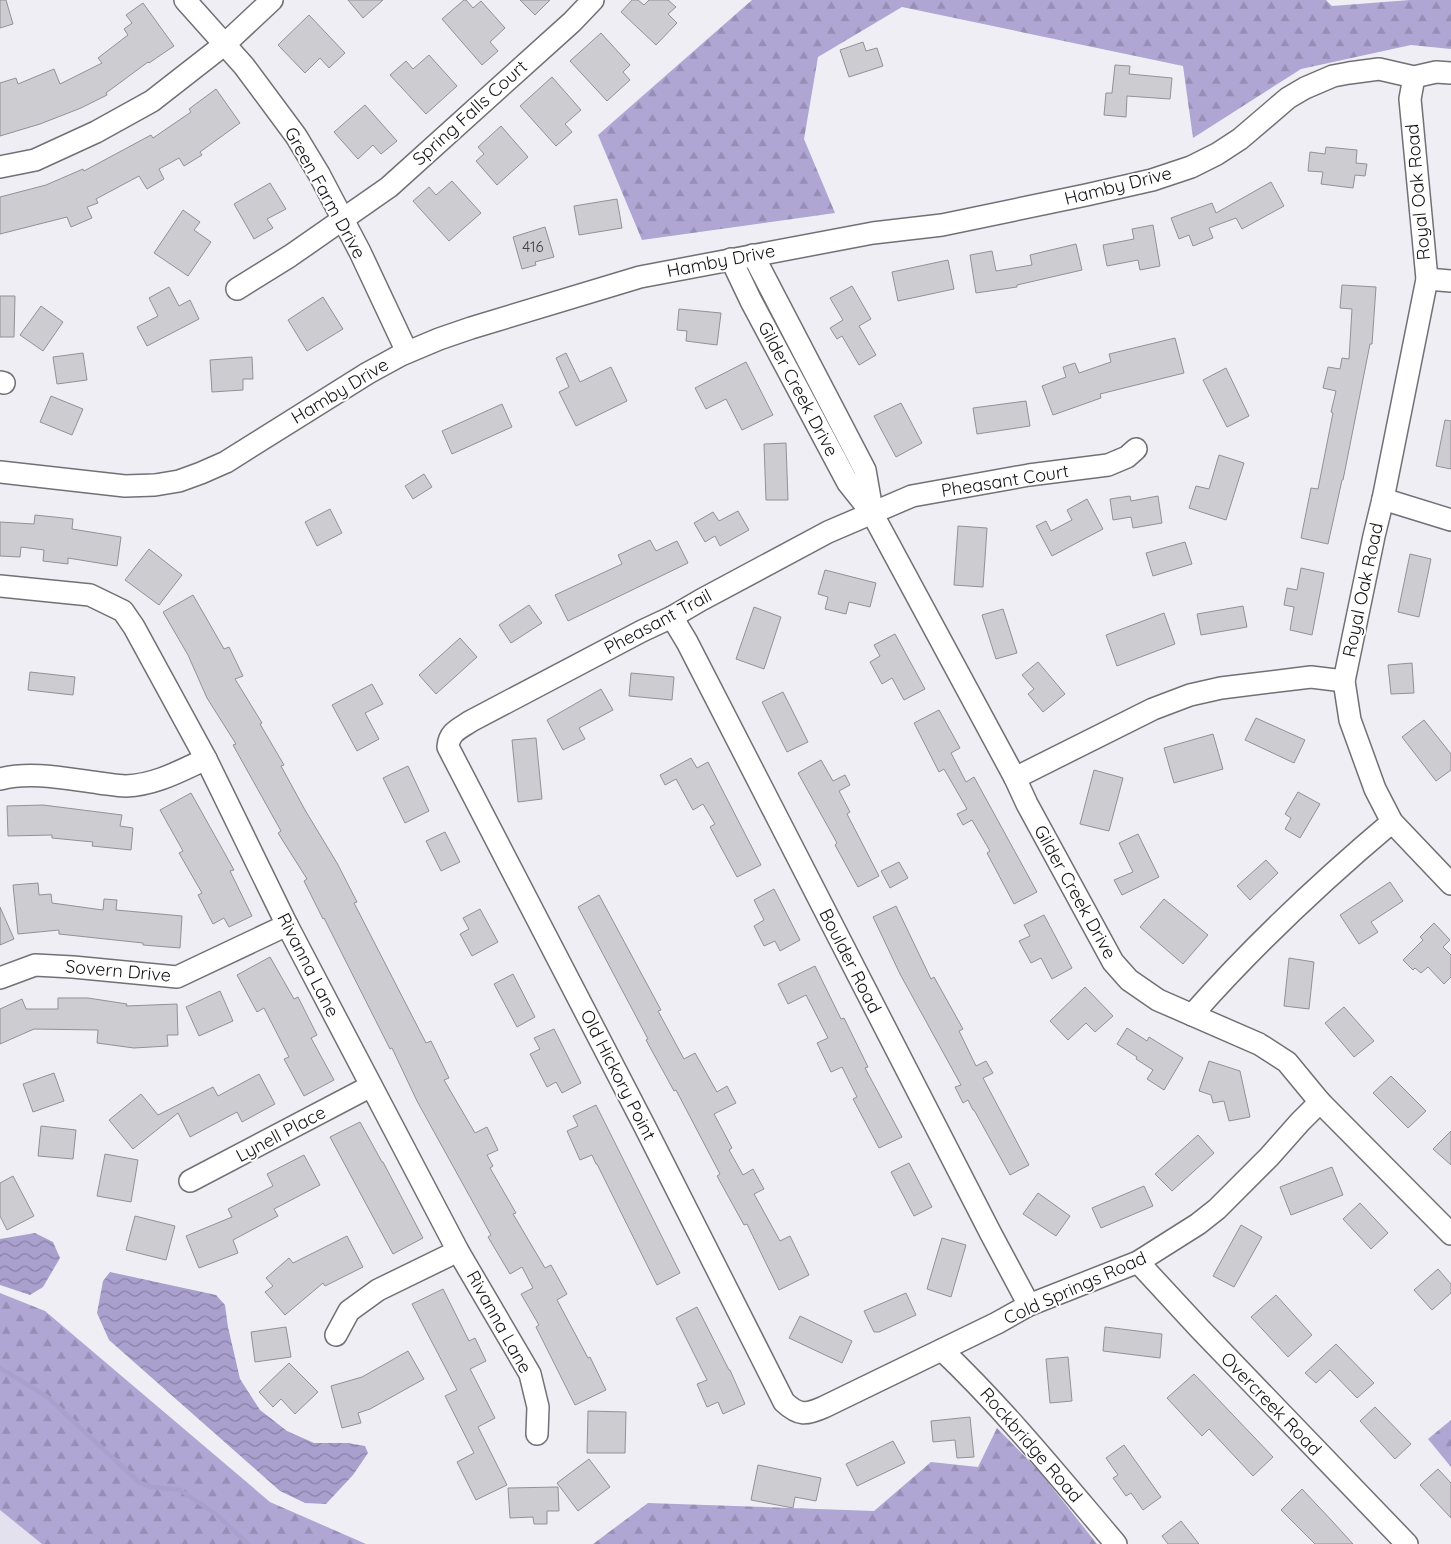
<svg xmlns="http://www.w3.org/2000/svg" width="1451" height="1544" viewBox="0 0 1451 1544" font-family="Quicksand,sans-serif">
<defs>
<pattern id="forest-firs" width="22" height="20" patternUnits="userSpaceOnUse" patternTransform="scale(1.25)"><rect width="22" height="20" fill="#afa6d4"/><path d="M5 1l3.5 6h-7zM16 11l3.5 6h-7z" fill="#968eb5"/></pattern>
<pattern id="water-waves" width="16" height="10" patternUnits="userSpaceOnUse" patternTransform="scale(1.25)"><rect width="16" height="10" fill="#a9a0ce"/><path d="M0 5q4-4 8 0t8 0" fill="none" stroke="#8881a6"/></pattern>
</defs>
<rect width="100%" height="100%" fill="#efeef4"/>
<path fill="#e3e1ee" d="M0 1510 42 1544H0Z"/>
<g fill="url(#forest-firs)">
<path d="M752 0H1326L1332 6 1410 0H1451V49L1411 45 1301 69 1193 138 1183 66 902 7 818 57 804 139 835 213 642 240 598 135Z"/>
<path d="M0 1293 45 1311 270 1502 366 1544H42L0 1510Z"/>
<path d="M1451 1420V1467L1428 1439Z"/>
<path d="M997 1428 1039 1471 1097 1544H593L648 1503 874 1511 931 1462 978 1467Z"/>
</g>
<g fill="url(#water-waves)">
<path d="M35 1233 53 1242 60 1258 43 1287 30 1295 0 1285V1239Z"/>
<path d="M110 1272 216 1295 225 1305 228 1327 240 1379 260 1410 287 1431 314 1443H348L365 1446 368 1453 353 1475 326 1504 305 1503 280 1491 109 1340 97 1313 103 1281Z"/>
</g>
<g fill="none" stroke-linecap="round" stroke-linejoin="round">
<path stroke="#a9a0ce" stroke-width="4.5" d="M0 1368 46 1396 140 1483 153 1487 180 1490 216 1514 248 1544"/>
</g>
<g fill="#cdccd1" stroke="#929196">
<path d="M0 0H6L13 24 0 28Z"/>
<path d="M348 0H383L363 18Z"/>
<path d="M464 0H466L473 8 481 1 505 28 490 42 498 51 482 65 442 19Z"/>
<path d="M520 0H550L535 15Z"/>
<path d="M632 0H638L644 5 649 0H668L676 7 668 14 677 23 656 45 621 12Z"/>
<path d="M143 3 174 46 149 63 148 62 106 93 107 95 81 108 40 124 0 136V83L16 78 18 84 54 69 60 84 102 63 98 58 128 35 124 29 132 23 126 15Z"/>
<path d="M309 15 345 53 329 68 320 58 305 73 278 45Z"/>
<path d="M601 33 630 65 623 72 630 80 607 101 570 61Z"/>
<path d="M863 42 866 51 877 48 883 66 849 77 840 50Z"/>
<path d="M429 55 457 86 426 114 390 75 406 61 413 69Z"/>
<path d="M1115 65 1130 66 1129 74 1172 78 1170 99 1127 96 1126 117 1104 115 1106 93H1112Z"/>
<path d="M552 77 581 110 565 124 572 132 556 146 520 106Z"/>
<path d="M216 89 240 123 200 152 202 155 184 166 179 158 159 169 164 179 147 189 139 176 96 199 98 203 87 207 92 218 71 227 67 217 0 234V197L46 185 83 169 84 171 151 135 153 138 191 112 189 109Z"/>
<path d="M365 105 397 141 381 154 373 145 358 159 334 132Z"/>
<path d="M501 126 528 157 497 185 476 161 484 154 478 147Z"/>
<path d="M1326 147 1357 150 1356 163 1367 164 1365 176 1355 175 1353 188 1321 184 1323 172 1308 171 1310 152 1325 154Z"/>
<path d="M452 181 481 213 449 241 413 201 429 187 436 195Z"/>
<path d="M1271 182 1284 206 1242 229 1236 218 1209 228 1213 238 1193 246 1189 235 1179 239 1171 218 1212 203 1216 213Z"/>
<path d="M270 183 286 209 267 219 273 228 254 239 234 204Z"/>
<path d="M617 199 622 228 579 235 574 206Z"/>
<path d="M183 210 200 222 194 230 211 242 188 276 154 253Z"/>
<path d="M1153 225 1160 266 1140 270 1138 260 1107 266 1103 245 1134 239 1132 229Z"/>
<path d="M545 227 554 257 535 262 536 265 522 269 513 237Z"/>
<path d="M1076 244 1082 270 1017 285V287L976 293 970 255 992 251 996 271 1032 265 1030 255Z"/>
<path d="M948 260 954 289 898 301 892 272Z"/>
<path d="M1342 285 1376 287 1372 344H1370L1343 480H1342L1328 544 1301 538 1311 488 1318 489 1333 413 1331 412 1336 391 1323 388 1328 367 1340 369 1342 358 1349 359 1352 309 1340 308Z"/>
<path d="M852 286 871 319 859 326 876 355 859 365 842 336 837 339 830 328 843 320 830 298Z"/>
<path d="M169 287 179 306 190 300 199 319 147 346 137 327 158 316 149 298Z"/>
<path d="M0 296H15L14 337H0Z"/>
<path d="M323 297 343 329 307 351 288 320Z"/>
<path d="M41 306 63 322 43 351 20 335Z"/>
<path d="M679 309 721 313 717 345 686 341 687 331 677 330Z"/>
<path d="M1175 338 1184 373 1100 394 1101 398 1053 415 1042 386 1066 377 1063 367 1075 363 1079 373 1111 362 1109 354Z"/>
<path d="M83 353 87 380 57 384 53 357Z"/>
<path d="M566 353 580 382 611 367 627 401 576 426 559 392 569 387 556 358Z"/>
<path d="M252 357 253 379H243V390L212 392 210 360Z"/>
<path d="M746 362 773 415 742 430 726 399 706 409 695 388Z"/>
<path d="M1226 368 1249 416 1227 427 1203 380Z"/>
<path d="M51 396 83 409 72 435 40 422Z"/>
<path d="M1026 401 1030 426 977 434 973 408Z"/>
<path d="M901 403 922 443 896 457 874 416Z"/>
<path d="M502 404 512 427 452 454 442 431Z"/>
<path d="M1445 420 1451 421V469L1436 466Z"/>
<path d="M786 443 788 500H766L764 444Z"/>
<path d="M1219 455 1244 463 1226 520 1189 508 1196 486 1209 489Z"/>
<path d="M424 474 432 487 413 499 405 486Z"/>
<path d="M1130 496 1131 501 1158 496 1162 523 1133 528 1131 517 1113 520 1110 499Z"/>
<path d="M1087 499 1103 529 1052 556 1036 526 1046 521 1051 531 1072 520 1067 510Z"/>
<path d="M330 509 342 533 317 546 305 522Z"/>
<path d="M738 511 749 530 720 546 715 536 705 542 694 523 713 512 719 521Z"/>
<path d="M35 515 73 519 72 529 121 537 117 566 68 558V564L43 561 44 550 21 547 20 557 0 556V522L34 524Z"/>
<path d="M958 526 987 528 983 587 954 585Z"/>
<path d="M650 540 656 551 677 541 688 563 568 621 555 595 622 564 618 555Z"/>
<path d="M1185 542 1192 564 1153 576 1146 553Z"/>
<path d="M149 549 182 575 159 605 125 580Z"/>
<path d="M1410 554 1431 559 1419 617 1398 612Z"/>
<path d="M1301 568 1324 573 1312 635 1290 630 1294 607 1284 605 1287 588 1297 590Z"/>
<path d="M825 570 876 583 870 607 849 602 846 614 825 609 828 597 818 594Z"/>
<path d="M193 595 224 649 229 647 243 676 235 679 262 723 260 724 284 765 281 766 305 810 337 863 357 902 354 903 426 1043 431 1041 449 1078 444 1080 475 1133 487 1127 498 1150 487 1155 493 1166 490 1168 516 1213 513 1214 545 1268 551 1265 567 1294 557 1300 588 1358 590 1357 606 1390 575 1405 536 1327 539 1325 521 1294 533 1288 522 1267 510 1274 488 1237 491 1235 417 1101 392 1048 390 1049 324 918 323 919 304 881 307 879 278 833 281 831 233 745 236 744 207 698 188 655 163 612Z"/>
<path d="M529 605 542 623 511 643 499 625Z"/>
<path d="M1243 606 1247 627 1201 635 1197 614Z"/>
<path d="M754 607 781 617 764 669 736 659Z"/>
<path d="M1003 609 1017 653 996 659 982 615Z"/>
<path d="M1164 613 1175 644 1117 666 1106 635Z"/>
<path d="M895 634 925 689 904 700 892 678 882 684 870 662 880 656 874 645Z"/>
<path d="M460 638 477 657 436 694 419 675Z"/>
<path d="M1038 662 1065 694 1043 712 1028 694 1034 689 1022 675Z"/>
<path d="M1412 663 1414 693 1391 694 1388 665Z"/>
<path d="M30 672 75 677 73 695 28 690Z"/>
<path d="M631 673 674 677 672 700 629 696Z"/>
<path d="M372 684 383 704 365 713 379 739 357 751 332 705Z"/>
<path d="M601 689 613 710 579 728 585 739 563 750 547 720Z"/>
<path d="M783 692 808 742 787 752 762 702Z"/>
<path d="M939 710 960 748 951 753 966 782 974 777 1037 892 1014 904 987 853 990 851 972 820 963 825 957 814 967 809 944 769 939 772 914 723Z"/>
<path d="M1256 718 1305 740 1294 763 1245 740Z"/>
<path d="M1424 720 1451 754V770L1436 781 1402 737Z"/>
<path d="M1213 734 1223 769 1174 783 1164 748Z"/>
<path d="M536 738 542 799 518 802 512 740Z"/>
<path d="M691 758 697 768 708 762 761 865 737 877 710 827 715 824 703 804 693 810 676 779 665 785 660 775Z"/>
<path d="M821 760 833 781 845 775 850 785 839 791 850 812 847 814 879 876 858 887 835 845 837 843 798 773Z"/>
<path d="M408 766 429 811 405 823 383 778Z"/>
<path d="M1094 770 1123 778 1109 831 1080 824Z"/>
<path d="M1298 792 1320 804 1300 838 1285 829 1291 818 1285 814Z"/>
<path d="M191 793 234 870 230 871 252 916 229 927 224 918 213 924 198 895 202 893 179 853 183 851 160 810Z"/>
<path d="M43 805 122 815 120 826 133 828 131 850 92 846 93 842 52 838V835L8 836 7 806Z"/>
<path d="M445 832 460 862 441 871 426 841Z"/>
<path d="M1138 834 1159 877 1122 895 1114 880 1133 872 1119 843Z"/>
<path d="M1266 860 1278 873 1250 900 1237 886Z"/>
<path d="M899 862 908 878 890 888 881 871Z"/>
<path d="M1390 882 1403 901 1371 922 1378 932 1359 944 1340 915Z"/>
<path d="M38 883 39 895 51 894 52 903 103 910 104 899 117 900 116 910 182 916 180 948 143 945V943L59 934V930L18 934 13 885Z"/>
<path d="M774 889 800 940 780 951 775 941 764 946 754 926 764 920 754 900Z"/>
<path d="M599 895 661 1010 658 1011 684 1059 695 1053 717 1092 727 1086 736 1103 714 1114 732 1148 729 1150 743 1175 753 1169 764 1189 754 1194 780 1241 790 1236 809 1275 779 1290 747 1224 744 1225 717 1176 720 1174 676 1090 674 1091 646 1040 648 1039 578 907Z"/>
<path d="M1164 899 1208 935 1183 964 1140 927Z"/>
<path d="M896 906 931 979 934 977 963 1029 959 1031 976 1066 986 1061 993 1073 983 1078 1029 1165 1010 1175 974 1110H973L968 1100 963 1103 955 1087 961 1085 900 974 873 917Z"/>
<path d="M0 907 14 939 0 945Z"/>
<path d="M480 909 498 942 472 956 460 934 469 929 463 918Z"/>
<path d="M1044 915 1072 968 1052 979 1041 958 1031 963 1019 941 1030 936 1024 925Z"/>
<path d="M1434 923 1450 940 1443 947 1451 955V977L1444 984 1428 967 1421 973 1415 968 1413 970 1403 960 1423 940 1420 937Z"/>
<path d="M270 957 294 999 298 997 317 1035 311 1038 334 1080 304 1096 284 1059 289 1057 264 1008 257 1012 237 975Z"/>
<path d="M1289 958 1314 962 1309 1009 1284 1006Z"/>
<path d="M815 966 841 1019 844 1018 868 1067 865 1068 902 1137 879 1148 853 1099 857 1097 842 1067 831 1072 817 1043 828 1038 806 995 788 1004 778 984Z"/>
<path d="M513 974 535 1017 517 1027 494 984Z"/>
<path d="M1085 987 1113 1016 1095 1032 1086 1023 1068 1040 1050 1021Z"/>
<path d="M220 991 233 1021 199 1036 186 1007Z"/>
<path d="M58 998H88L127 1004 126 1006 177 1004 178 1035H167L168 1046 134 1048 97 1043 98 1030 34 1029 0 1044V1009L22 999 26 1009H58Z"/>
<path d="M1344 1007 1374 1041 1354 1057 1325 1023Z"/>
<path d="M1127 1028 1147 1041 1149 1037 1183 1058 1164 1090 1147 1079 1153 1070 1136 1059 1137 1057 1117 1044Z"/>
<path d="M554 1029 581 1083 562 1093 556 1082 547 1087 530 1054 540 1049 534 1038Z"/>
<path d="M1209 1061 1240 1071 1250 1117 1229 1121 1224 1101 1213 1103 1211 1095 1199 1091Z"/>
<path d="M54 1073 64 1101 33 1112 23 1084Z"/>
<path d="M259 1074 275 1104 242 1122 237 1112 190 1137 178 1113 133 1149 109 1120 141 1094 158 1115 213 1087 218 1096Z"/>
<path d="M1391 1076 1426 1111 1408 1128 1373 1093Z"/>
<path d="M596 1105 680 1273 657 1285 597 1164H596L592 1155 580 1160 567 1131 578 1126 573 1116Z"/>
<path d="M360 1122 382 1162H383L423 1238 393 1254 330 1137Z"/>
<path d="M41 1126 76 1130 73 1159 38 1156Z"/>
<path d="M1451 1131V1165L1433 1149Z"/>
<path d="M1198 1135 1214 1153 1172 1191 1155 1174Z"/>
<path d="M105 1154 138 1160 131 1202 97 1196Z"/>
<path d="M304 1155 320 1185 274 1209 278 1216 233 1240 238 1253 199 1268 186 1236 232 1217 228 1209 273 1186 267 1174Z"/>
<path d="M909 1163 932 1207 914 1216 891 1172Z"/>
<path d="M1332 1167 1343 1195 1291 1215 1280 1187Z"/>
<path d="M13 1176 34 1216 7 1230 0 1216V1183Z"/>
<path d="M1144 1186 1153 1206 1101 1228 1092 1208Z"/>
<path d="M1038 1193 1070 1216 1056 1236 1023 1214Z"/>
<path d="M1360 1203 1388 1233 1371 1249 1343 1219Z"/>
<path d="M135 1216 175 1226 166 1260 126 1250Z"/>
<path d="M1241 1225 1262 1237 1234 1287 1213 1276Z"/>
<path d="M347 1236 363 1267 325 1286 323 1283 285 1315 265 1292 273 1286 266 1278 289 1258 293 1263Z"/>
<path d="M942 1238 966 1245 951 1297 927 1289Z"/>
<path d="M1438 1269 1451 1284V1293L1432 1310 1414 1290Z"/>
<path d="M443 1289 469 1341 475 1338 486 1361 470 1369 495 1418 478 1427 507 1485 476 1500 457 1462 474 1453 445 1396 457 1390 412 1304Z"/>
<path d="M906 1293 916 1315 879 1332H874L864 1311Z"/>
<path d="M1276 1295 1312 1335 1288 1357 1251 1317Z"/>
<path d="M697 1307 729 1370H730L745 1404 723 1414 718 1402 707 1407 697 1384 707 1380 676 1318Z"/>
<path d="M800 1316 852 1341 842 1363 789 1338Z"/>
<path d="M286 1327 291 1357 255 1362 251 1332Z"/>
<path d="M1105 1327 1162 1334 1160 1358 1103 1351Z"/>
<path d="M1336 1344 1374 1383 1357 1398 1330 1370 1316 1383 1305 1373Z"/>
<path d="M408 1351 424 1379 370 1409 358 1413 361 1423 342 1428 331 1386 362 1377Z"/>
<path d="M1068 1357 1072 1401 1050 1403 1046 1359Z"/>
<path d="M289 1363 318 1392 295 1414 281 1399 273 1407 259 1392Z"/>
<path d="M1194 1374 1273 1457 1253 1476 1209 1429 1202 1436 1167 1398Z"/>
<path d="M1375 1407 1411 1444 1395 1459 1360 1421Z"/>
<path d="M588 1411 626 1412 625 1453H587Z"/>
<path d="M970 1417 974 1457 957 1458 955 1440 933 1442 931 1421Z"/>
<path d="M893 1441 905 1463 857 1486 846 1464Z"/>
<path d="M1124 1445 1161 1497 1143 1510 1131 1493 1126 1496 1113 1478 1118 1475 1106 1458Z"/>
<path d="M589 1459 610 1487 578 1511 557 1483Z"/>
<path d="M758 1465 821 1478 816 1501 795 1497 793 1508 751 1500Z"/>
<path d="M1438 1469 1451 1483V1518L1420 1485Z"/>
<path d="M558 1487 559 1511H547V1524H534L533 1517 510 1518 508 1488Z"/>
<path d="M1302 1489 1333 1522 1353 1544H1315L1281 1510Z"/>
<path d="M1181 1521 1199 1544H1168L1162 1536Z"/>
</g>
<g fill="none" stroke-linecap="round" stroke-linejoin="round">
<defs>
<g id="minor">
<path d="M185 0 244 66 296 136 319 174 360 252 407 352"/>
<path d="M1414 77 1410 99 1427 279 1383 499 1374 536 1344 681 1350 720 1375 789 1392 822 1451 884"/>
<path d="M0 167 35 160 96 132 152 101 225 44 272 0"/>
<path d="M753 255 865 470 872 510"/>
<path d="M731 259 751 301 848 483 872 513 1015 778 1027 804 1113 962 1129 980 1158 1000 1259 1044 1287 1062 1320 1102 1451 1234"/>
<path d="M1427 279 1451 281"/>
<path d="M237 289 290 256 389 187 572 22 593 0"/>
<path d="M0 382 4 383"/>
<path d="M1136 449 1127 457 1108 465 1029 475 912 496 828 532 701 600 672 617 642 631 471 721C459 729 449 732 448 747L644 1125 784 1402C799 1416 806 1415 824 1407L997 1323 1029 1305 1138 1262 1198 1224 1217 1209 1269 1157 1300 1122 1320 1102"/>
<path d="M0 472 125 486 155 485 179 481 201 473 226 462 368 373 401 355 439 339 471 328 640 277 873 233 942 225 1086 195 1152 180 1191 167 1217 154 1240 139 1288 98 1305 88 1333 76 1349 73 1379 69 1414 77 1436 72 1451 73"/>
<path d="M1383 499 1451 520"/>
<path d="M0 586 90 595 123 611 134 627 206 759 287 925 458 1251 530 1374 538 1407 537 1434"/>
<path d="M672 617 687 642 991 1234 1029 1305"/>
<path d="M1015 778 1153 709 1190 695 1221 688 1311 677 1344 681"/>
<path d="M0 779C32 771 67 779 99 783 108 784 117 786 126 786 155 785 180 771 206 759"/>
<path d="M0 978 35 965 73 967 177 977 287 925"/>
<path d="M1192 1015C1252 947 1322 881 1392 822"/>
<path d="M190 1181 371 1086"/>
<path d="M1138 1262 1200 1329 1407 1544"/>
<path d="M336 1335 349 1311 378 1290 458 1251"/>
<path d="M942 1350C1005 1410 1060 1478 1116 1544"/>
</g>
</defs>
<use href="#minor" stroke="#717075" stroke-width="24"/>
<use href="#minor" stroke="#fff" stroke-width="21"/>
</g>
<g text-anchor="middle" stroke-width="4" stroke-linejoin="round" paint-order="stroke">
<g font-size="15" fill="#424043">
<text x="533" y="252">416</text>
</g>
<g font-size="18" fill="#131214" stroke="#fff">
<text transform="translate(470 113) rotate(-42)" y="6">Spring Falls Court</text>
<text transform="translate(1118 186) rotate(-14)" y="6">Hamby Drive</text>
<text transform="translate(1418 192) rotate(-95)" y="6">Royal Oak Road</text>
<text transform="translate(325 193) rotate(61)" y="6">Green Farm Drive</text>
<text transform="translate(721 261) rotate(-11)" y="6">Hamby Drive</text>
<text transform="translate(798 389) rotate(62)" y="6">Gilder Creek Drive</text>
<text transform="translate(340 391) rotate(-31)" y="6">Hamby Drive</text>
<text transform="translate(1005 481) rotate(-9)" y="6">Pheasant Court</text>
<text transform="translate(1363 590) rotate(-78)" y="6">Royal Oak Road</text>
<text transform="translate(658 622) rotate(-28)" y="6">Pheasant Trail</text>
<text transform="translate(1075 892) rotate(61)" y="6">Gilder Creek Drive</text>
<text transform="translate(850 961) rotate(63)" y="6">Boulder Road</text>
<text transform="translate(308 965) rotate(63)" y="6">Rivanna Lane</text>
<text transform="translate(118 971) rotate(5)" y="6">Sovern Drive</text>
<text transform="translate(618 1075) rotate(63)" y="6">Old Hickory Point</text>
<text transform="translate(281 1134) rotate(-28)" y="6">Lynell Place</text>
<text transform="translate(1075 1288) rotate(-24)" y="6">Cold Springs Road</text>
<text transform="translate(499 1322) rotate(61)" y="6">Rivanna Lane</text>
<text transform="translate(1271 1404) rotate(46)" y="6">Overcreek Road</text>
<text transform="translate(1031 1445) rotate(49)" y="6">Rockbridge Road</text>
</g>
</g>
</svg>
